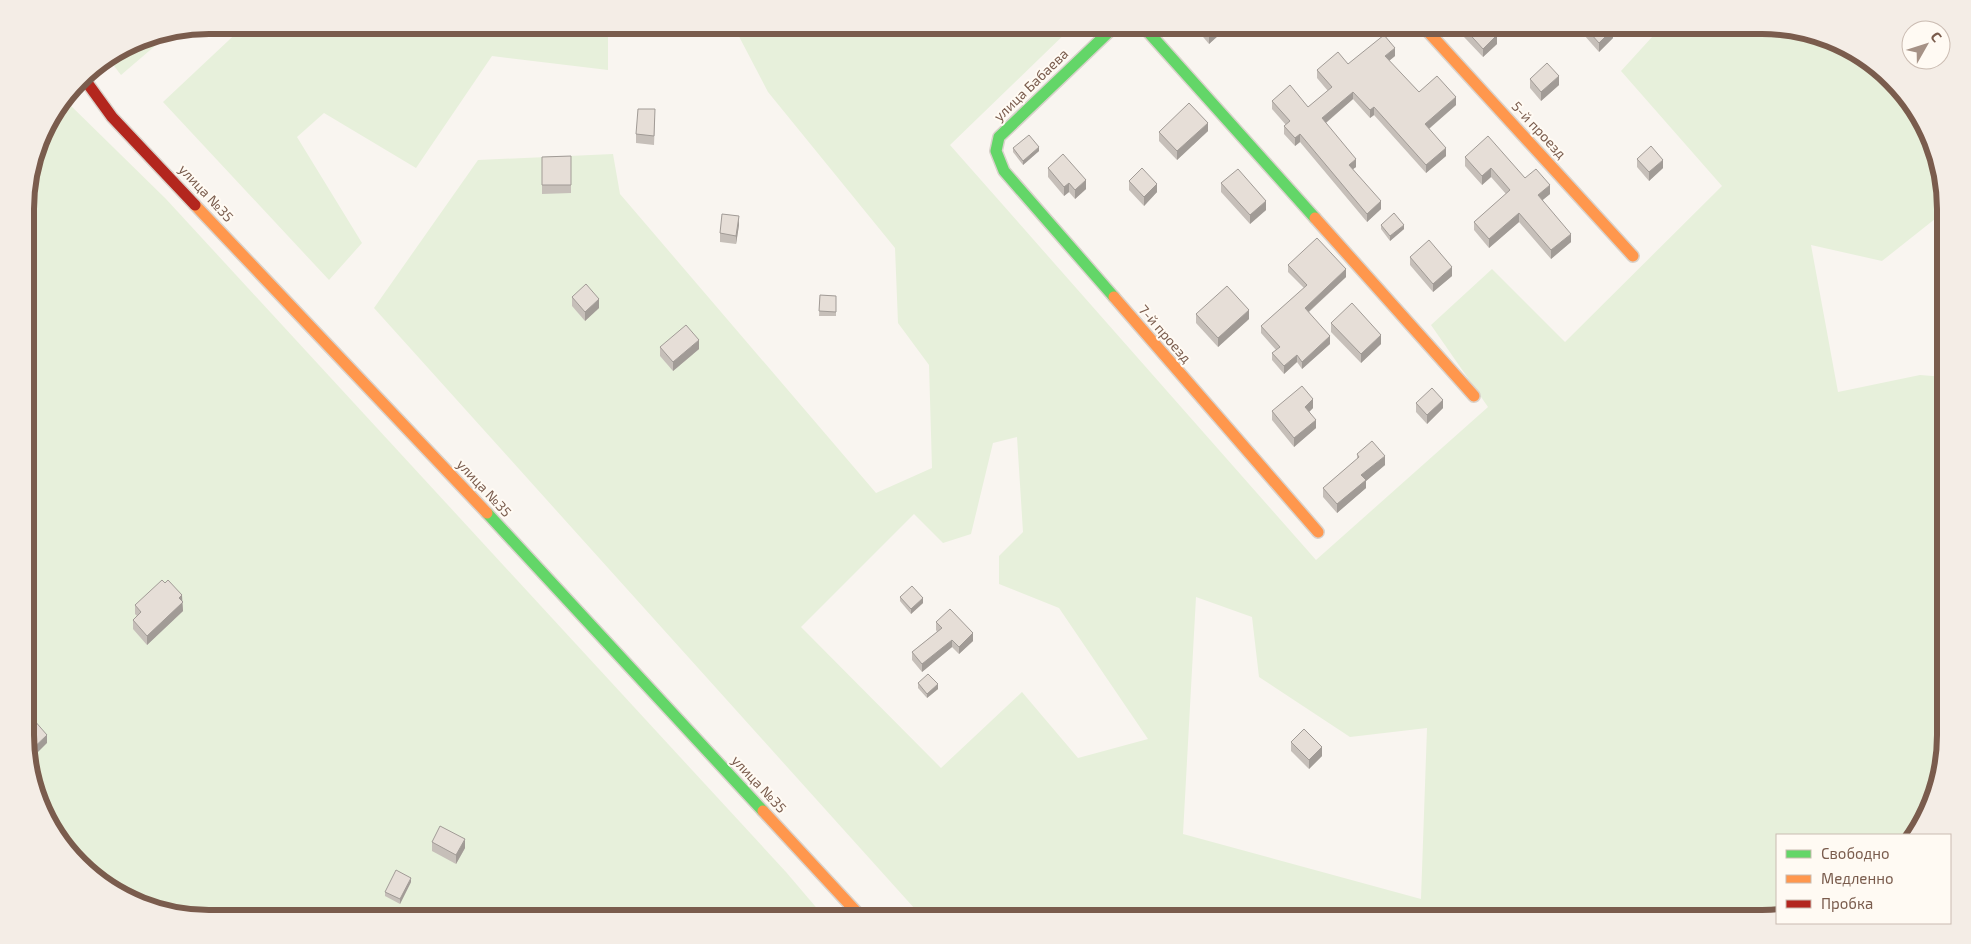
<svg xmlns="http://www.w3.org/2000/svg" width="1971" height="944" viewBox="0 0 1971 944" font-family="'Exo 2',sans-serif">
<rect width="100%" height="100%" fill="#f9f5f0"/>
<g fill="#e7f0db" fill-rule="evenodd">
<path d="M245 25H608V70L492 56 416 168 324 113 297 137 362 243 329 280 163 102Z"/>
<path d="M733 25H1074L950 145 1316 560 1488 407 1431 325 1492 269 1565 342 1722 186 1621 71 1663 25H1762L1843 44 1908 97 1932 139 1944 185 1945 211 1882 261 1811 245 1838 392 1920 375 1945 377 1946 735 1927 816 1914 835H1777V918L1774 919H924L374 308 478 160 613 154 620 194 876 493 932 468 929 365 898 323 895 248 768 92ZM1017 437 1023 532 999 556V584L1059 608 1148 739 1078 758 1022 692 941 768 801 627 914 514 943 543 971 534 993 443ZM1196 597 1252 617 1259 677 1350 737 1427 728 1421 899 1183 834Z"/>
<path d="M170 33 121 75 108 58 139 39Z"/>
<path d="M65 100 166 199 786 872 826 919H209L128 900 63 847 27 759 25 197 44 127Z"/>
</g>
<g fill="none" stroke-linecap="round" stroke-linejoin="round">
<defs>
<g id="fast">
<path d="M1142 25 1315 218"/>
<path d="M1114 297 1004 171 996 151 999 137 1116 25"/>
<path d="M487 513 763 811"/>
</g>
<g id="slow">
<path d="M1422 25 1633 256"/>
<path d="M195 205 487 513"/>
<path d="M1315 218 1474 396"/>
<path d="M1114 297 1318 532"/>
<path d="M763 811 863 919"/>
</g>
<path id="jam" d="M83 77 112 117 195 205"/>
</defs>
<use href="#fast" stroke="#d9d2cb" stroke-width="14"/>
<use href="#slow" stroke="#d9d2cb" stroke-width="14"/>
<use href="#jam" stroke="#d9d2cb" stroke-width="14"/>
<use href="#fast" stroke="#63d668" stroke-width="11"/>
<use href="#slow" stroke="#ff974d" stroke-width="11"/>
<use href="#jam" stroke="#b3261e" stroke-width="11"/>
</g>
<g fill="#c6bfb9">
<path d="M1193 25H1230L1209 44Z"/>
<path d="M1577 25H1609L1613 38 1599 52 1577 27Z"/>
<path d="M1464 28 1497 44 1483 57 1464 37Z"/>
<path d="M1395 56 1389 61 1419 92 1456 105 1429 129 1446 156 1426 173 1374 115 1370 118 1353 99 1326 123 1356 167 1353 169 1381 209 1367 222 1300 142 1295 146 1284 134V126L1286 125 1272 109V101L1308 107 1328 91 1317 78V70Z"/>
<path d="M1530 79 1559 85 1541 101 1530 88Z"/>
<path d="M655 118 654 145 636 143V134Z"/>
<path d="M1208 131 1177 160 1159 141V132Z"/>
<path d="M1013 148 1039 151 1023 165 1013 152Z"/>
<path d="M571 156V193L542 194V157Z"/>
<path d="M1465 157 1525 178 1550 194 1542 200 1571 242 1551 259 1519 222 1489 248 1474 230V222L1506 194 1491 177 1482 185 1465 166Z"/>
<path d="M1637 159 1663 168 1649 181 1637 167Z"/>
<path d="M1048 168 1086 189 1075 199 1069 192 1064 196 1048 177Z"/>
<path d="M1129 181 1157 192 1144 206 1129 190Z"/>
<path d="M1221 183 1266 210 1250 224 1221 192Z"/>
<path d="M739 225 736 244 720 242V233Z"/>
<path d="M1381 225 1404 229 1390 241 1381 229Z"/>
<path d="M1410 257 1452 276 1433 292 1410 265Z"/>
<path d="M1288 265 1346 277 1309 312 1330 344 1302 369 1297 362 1284 374 1272 360V353L1276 350 1261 333V326L1304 288 1288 272Z"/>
<path d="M820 295 836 296V316H819Z"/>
<path d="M572 297 599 308 585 321 572 306Z"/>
<path d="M1196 314 1249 319 1218 347 1196 323Z"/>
<path d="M1331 323 1381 344 1361 363 1331 332Z"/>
<path d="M660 347 699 349 673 371 660 356Z"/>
<path d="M1416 403 1443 408 1427 424 1416 412Z"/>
<path d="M1313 408 1309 412 1316 428 1294 447 1272 420V411Z"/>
<path d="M1357 454 1385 465 1366 481V488L1337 513 1323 497V488L1357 459Z"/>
<path d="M165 583 182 602 183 611 147 645 133 629V620L137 616 135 614V605Z"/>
<path d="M900 597 923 603 911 614 900 601Z"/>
<path d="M936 622 973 641 959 654 952 647 922 672 912 660V652L937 632 936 630Z"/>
<path d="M918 683 938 689 927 698 918 688Z"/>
<path d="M1291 742 1322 756 1309 769 1291 751Z"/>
<path d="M432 842 465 848 456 864 432 851Z"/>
<path d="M411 882 400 904 385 896V892Z"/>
</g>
<g fill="#a19b96">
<path d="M1220 25H1230L1209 44V35Z"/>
<path d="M1613 29V38L1599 52V43Z"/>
<path d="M1497 35V44L1483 57V49Z"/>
<path d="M1395 48V56L1385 64V56Z"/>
<path d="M1559 76V85L1541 101V92Z"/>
<path d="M1353 92V99L1322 126V118Z"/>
<path d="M1456 97V105L1425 132V124Z"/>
<path d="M1374 107V115L1370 118V110Z"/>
<path d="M1208 123V131L1177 160V151Z"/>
<path d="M1300 134V142L1295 146V138Z"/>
<path d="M1039 147V151L1023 165V161Z"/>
<path d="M1446 148V156L1426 173V165Z"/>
<path d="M1356 159V167L1349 172V165Z"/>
<path d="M1663 160V168L1649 181V172Z"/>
<path d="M1491 168V177L1482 185V176Z"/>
<path d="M1086 180V189L1075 199V190Z"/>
<path d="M1069 183V192L1064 196V187Z"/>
<path d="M1157 184V192L1144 206V197Z"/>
<path d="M1550 185V194L1538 204V195Z"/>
<path d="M1266 201V210L1250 224V215Z"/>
<path d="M1381 201V209L1367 222V214Z"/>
<path d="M1519 213V222L1489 248V239Z"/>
<path d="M739 216V225L736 244V236Z"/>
<path d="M1404 225V229L1390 241V236Z"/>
<path d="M1571 234V242L1551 259V250Z"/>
<path d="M1452 267V276L1433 292V284Z"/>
<path d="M1346 269V277L1305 315V308Z"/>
<path d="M599 299V308L585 321V312Z"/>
<path d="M1249 310V319L1218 347V338Z"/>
<path d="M1381 335V344L1361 363V354Z"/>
<path d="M1330 336V344L1302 369V362Z"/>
<path d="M699 340V349L673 371V362Z"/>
<path d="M1297 355V362L1284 374V366Z"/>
<path d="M1313 399V408L1305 416V407Z"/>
<path d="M1443 400V408L1427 424V415Z"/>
<path d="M1316 420V428L1294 447V438Z"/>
<path d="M1385 456V465L1366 481V488L1337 513V504L1361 475Z"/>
<path d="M182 595 183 611 147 645V636Z"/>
<path d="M923 598V603L911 614V609Z"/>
<path d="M973 633V641L959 654V647Z"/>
<path d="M952 640V647L922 672V664Z"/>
<path d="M938 684V689L927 698V694Z"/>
<path d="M47 735V743L28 762 27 759V754Z"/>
<path d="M1322 747V756L1309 769V760Z"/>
<path d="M465 839V848L456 864V855Z"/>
<path d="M411 878V882L400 904V899Z"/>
</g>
<g fill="#e6ded7" stroke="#a19b96">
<path d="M1200 25H1220L1209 35Z"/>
<path d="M1468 25H1488L1497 35 1483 49 1464 28Z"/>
<path d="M1583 25H1609L1613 29 1599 43Z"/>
<path d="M1384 35 1395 48 1385 56 1419 92 1437 76 1456 97 1425 124 1446 148 1426 165 1374 107 1370 110 1353 92 1322 118 1356 159 1349 165 1381 201 1367 214 1300 134 1295 138 1284 126 1290 121 1272 101 1290 85 1308 107 1332 87 1317 70 1338 52 1348 64Z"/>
<path d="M1547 63 1559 76 1541 92 1530 79Z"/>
<path d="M1189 103 1208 123 1177 151 1159 132Z"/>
<path d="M638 109H655L654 136 636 134Z"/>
<path d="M1029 135 1039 147 1023 161 1013 148Z"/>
<path d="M1488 136 1525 178 1536 169 1550 185 1538 195 1571 234 1551 250 1519 213 1489 239 1474 222 1510 190 1491 168 1482 176 1465 157Z"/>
<path d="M1651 146 1663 160 1649 172 1637 159Z"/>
<path d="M1063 154 1086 180 1075 190 1069 183 1064 187 1048 168Z"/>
<path d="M571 156V185H542V157Z"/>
<path d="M1142 168 1157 184 1144 197 1129 181Z"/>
<path d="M1238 169 1266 201 1250 215 1221 183Z"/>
<path d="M1394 213 1404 225 1390 236 1381 225Z"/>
<path d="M722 214 739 216 736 236 720 233Z"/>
<path d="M1317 238 1346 269 1305 308 1330 336 1302 362 1297 355 1284 366 1272 353 1280 347 1261 326 1307 285 1288 265Z"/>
<path d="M1429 240 1452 267 1433 284 1410 257Z"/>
<path d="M586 284 599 299 585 312 572 297Z"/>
<path d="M1227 286 1249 310 1218 338 1196 314Z"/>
<path d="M820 295 836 296V312L819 311Z"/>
<path d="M1352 303 1381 335 1361 354 1331 323Z"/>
<path d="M686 325 699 340 673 362 660 347Z"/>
<path d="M1302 386 1313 399 1305 407 1316 420 1294 438 1272 411Z"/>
<path d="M1432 388 1443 400 1427 415 1416 403Z"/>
<path d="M1372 441 1385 456 1361 475 1366 480 1337 504 1323 488 1359 457 1357 454Z"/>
<path d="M162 580 165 583 168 580 182 595 179 598 183 602 147 636 133 620 141 612 135 605Z"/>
<path d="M912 586 923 598 911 609 900 597Z"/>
<path d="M950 609 973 633 959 647 952 640 922 664 912 652 942 628 936 622Z"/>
<path d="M928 674 938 684 927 694 918 683Z"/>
<path d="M27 712 47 735 27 754Z"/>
<path d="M1304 729 1322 747 1309 760 1291 742Z"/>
<path d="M440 826 465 839 456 855 432 842Z"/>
<path d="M396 870 411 878 400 899 385 892Z"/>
</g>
<g text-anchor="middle" stroke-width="4" stroke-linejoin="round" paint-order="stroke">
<g font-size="14" fill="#7a5c4d" stroke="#fffaf3">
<text transform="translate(1031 85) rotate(-44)" y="5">улица Бабаева</text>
<text transform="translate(1539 130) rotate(47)" y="5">5-й проезд</text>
<text transform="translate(206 193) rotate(47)" y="5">улица №35</text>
<text transform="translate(1165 334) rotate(49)" y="5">7-й проезд</text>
<text transform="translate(484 488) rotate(47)" y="5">улица №35</text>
<text transform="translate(759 784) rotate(47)" y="5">улица №35</text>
</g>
</g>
<path d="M0 0H1971V944H0ZM209 34H1762A175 175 0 0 1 1937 209V735A175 175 0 0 1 1762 910H209A175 175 0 0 1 34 735V209A175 175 0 0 1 209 34Z" fill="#f4ede6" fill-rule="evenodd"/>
<path fill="none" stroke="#7a5c4d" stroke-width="6" d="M209 34H1762A175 175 0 0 1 1937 209V735A175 175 0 0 1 1762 910H209A175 175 0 0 1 34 735V209A175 175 0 0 1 209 34Z"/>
<rect x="1776" y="834" width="175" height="90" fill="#fffaf3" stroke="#cabbb1"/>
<rect x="1786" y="850" width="25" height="8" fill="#63d668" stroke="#cabbb1"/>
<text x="1821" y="859" font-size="15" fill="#7a5c4d">Свободно</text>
<rect x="1786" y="875" width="25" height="8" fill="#ff974d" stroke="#cabbb1"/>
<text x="1821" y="884" font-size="15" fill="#7a5c4d">Медленно</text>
<rect x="1786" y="900" width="25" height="8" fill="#b3261e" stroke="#cabbb1"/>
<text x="1821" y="909" font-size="15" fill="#7a5c4d">Пробка</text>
<g transform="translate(1926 45) rotate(51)"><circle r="24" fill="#fffaf3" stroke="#cabbb1"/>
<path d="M0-4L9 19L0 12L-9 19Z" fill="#a69286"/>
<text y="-8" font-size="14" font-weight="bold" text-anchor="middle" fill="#7a5c4d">С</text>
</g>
</svg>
